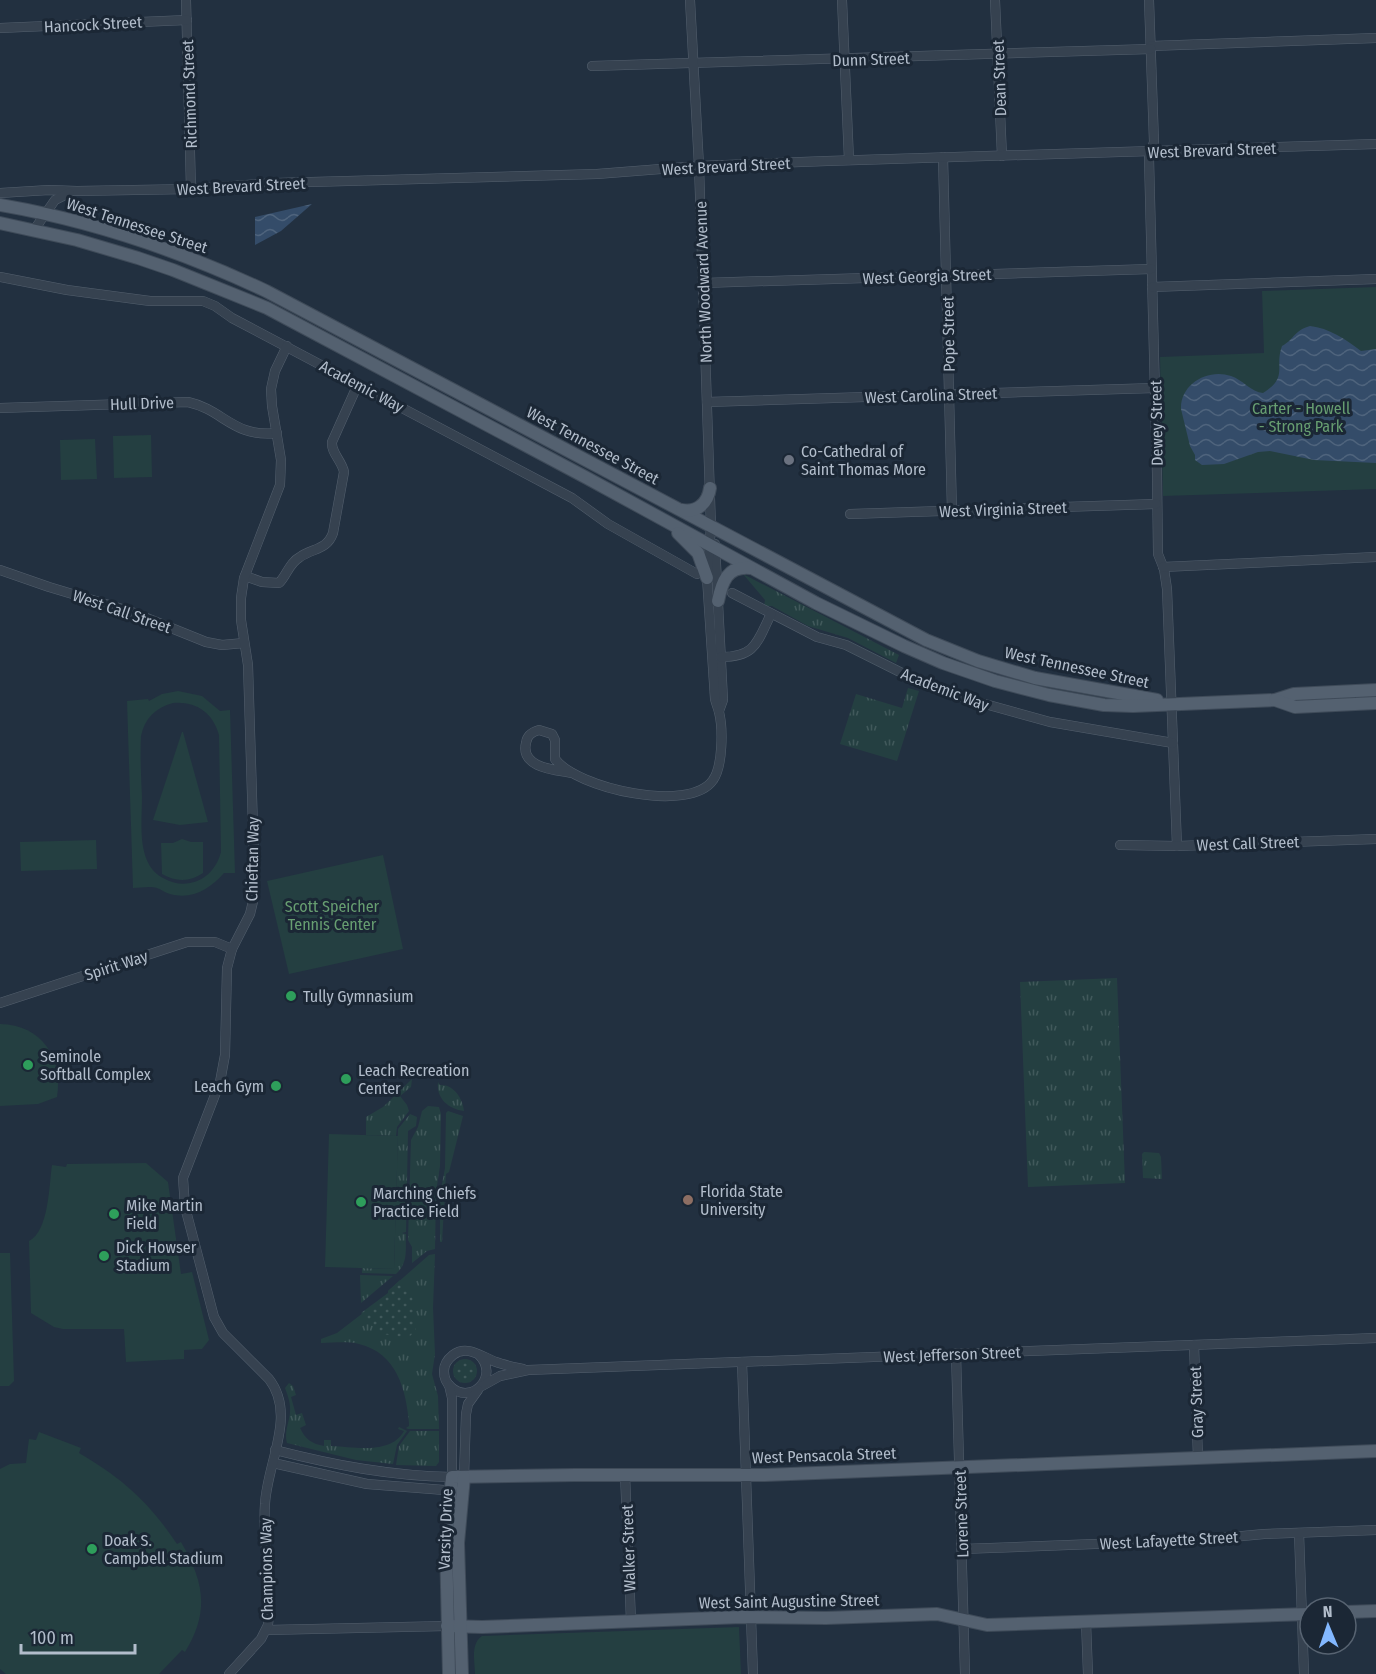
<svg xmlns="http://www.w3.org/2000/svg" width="1376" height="1674" viewBox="0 0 1376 1674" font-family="'Fira Sans Condensed',sans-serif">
<defs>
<pattern id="grass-tufts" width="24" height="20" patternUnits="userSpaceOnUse" patternTransform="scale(1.5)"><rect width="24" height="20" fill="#243f41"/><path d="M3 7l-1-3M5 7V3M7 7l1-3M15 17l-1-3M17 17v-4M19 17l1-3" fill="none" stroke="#41595b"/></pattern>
<pattern id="garden-dots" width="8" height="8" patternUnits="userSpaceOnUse" patternTransform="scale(1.5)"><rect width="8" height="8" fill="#243f41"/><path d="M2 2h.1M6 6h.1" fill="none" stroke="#41595b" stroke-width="1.8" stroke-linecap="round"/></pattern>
<pattern id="water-waves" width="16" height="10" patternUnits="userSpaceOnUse" patternTransform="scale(1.5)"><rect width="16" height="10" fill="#344c69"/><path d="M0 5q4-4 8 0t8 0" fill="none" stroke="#4f647d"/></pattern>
</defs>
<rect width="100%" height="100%" fill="#223040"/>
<g fill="url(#grass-tufts)">
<path d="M743 574 899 655 896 663 848 638 808 626 772 606H764L765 600Z"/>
<path d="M908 688 919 691 897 761 840 744 856 694 902 708Z"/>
<path d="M1117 978 1125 1183 1028 1187 1020 982Z"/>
<path d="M412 1079 411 1087 400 1096 407 1105 409 1111 397 1127 396 1136 366 1135V1117L383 1107Z"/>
<path d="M438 1082 440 1085C453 1084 463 1098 464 1111 449 1109 436 1099 438 1082Z"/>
<path d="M428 1106 439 1107 441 1114 440 1166 436 1192 435 1249 427 1251 412 1263V1247L408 1240 411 1140 418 1127 422 1111Z"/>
<path d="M448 1111 463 1116 449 1172 446 1174 442 1242H440V1195L445 1168 446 1113Z"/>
<path d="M410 1114 417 1117 416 1126 408 1131 406 1232 402 1233 406 1234C405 1249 409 1262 396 1274L362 1273V1268L394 1269 398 1129Z"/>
<path d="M1144 1152 1159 1153 1161 1157 1162 1179 1143 1178 1142 1154Z"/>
<path d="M435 1254 433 1308 435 1354 432 1374 438 1396 439 1429H408L406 1428 409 1426V1423C406 1390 397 1353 359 1344 347 1341 333 1343 321 1343V1339L337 1333 389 1293 388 1291 429 1255Z"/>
<path d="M360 1275 393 1276 361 1303Z"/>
<path d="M289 1383 293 1386 296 1395 291 1397 296 1415 302 1413 306 1425 300 1428C305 1439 312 1444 324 1446V1440H331V1446C354 1447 391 1455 404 1431L398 1429 399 1427 407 1431 397 1445 393 1464 356 1460 287 1443C284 1432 289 1423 290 1413 291 1404 288 1396 285 1388Z"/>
<path d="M410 1431H439V1462L436 1466 396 1465 399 1446Z"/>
</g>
<g fill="#243f41" fill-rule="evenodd">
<path d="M1376 287V489L1163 496 1160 357 1264 353 1262 291Z"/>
<path d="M151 435 152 477 114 478 113 436Z"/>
<path d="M95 439 97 479 61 480 60 440Z"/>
<path d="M178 691 202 696 220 711 230 710 235 873H224C210 889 192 900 170 894 165 893 161 889 157 888 150 886 140 888 133 888L127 701 148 699 149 701 162 694ZM173 703C195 701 213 712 219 735L221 852C217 867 207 880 190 883 181 885 172 883 163 878 136 864 142 823 142 797 141 777 140 756 141 736 145 718 155 708 173 703Z"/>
<path d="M182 732H183L208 822 180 825 153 820Z"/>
<path d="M182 839 191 842H203V873C190 882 176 882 162 874L161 843H173Z"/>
<path d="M96 840 97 869 21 871 20 842Z"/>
<path d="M383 855 403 949 289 974 267 881Z"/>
<path d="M0 1024C42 1025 63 1058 57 1097L38 1104 0 1106Z"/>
<path d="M329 1134 398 1136 394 1269 325 1267Z"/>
<path d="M146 1163 168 1182 181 1274 192 1272 209 1340 202 1349 184 1350V1359L126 1362 124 1329H63L54 1327 31 1313 29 1241C49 1231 49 1185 52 1165L66 1167 67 1164Z"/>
<path d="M0 1253H10L14 1381 9 1386H0Z"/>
<path d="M39 1432 81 1448 79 1453C122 1478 149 1502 177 1544L181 1542C204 1582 210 1611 185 1652L182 1650 159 1674H6L0 1669V1469L10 1464 26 1463 29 1439 36 1440Z"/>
<path d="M739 1627 741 1674H475C475 1662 470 1644 482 1636Z"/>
</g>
<g fill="url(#garden-dots)">
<path d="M400 1280 412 1294 416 1330 408 1338 383 1334 361 1313 388 1293V1291Z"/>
<circle cx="465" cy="1371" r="12"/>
</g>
<g fill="url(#water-waves)">
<path d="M312 204 281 231 255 245V217Z"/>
<path d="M1310 326C1329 328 1345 339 1361 351L1376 349V463L1314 460 1270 451 1258 452 1224 464 1202 465 1195 460V455L1190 446 1181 409C1180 384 1208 368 1231 376 1243 380 1251 392 1263 393 1289 377 1274 367 1282 346 1295 339 1293 331 1310 326Z"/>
</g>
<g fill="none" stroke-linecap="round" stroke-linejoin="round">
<defs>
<g id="minor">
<path d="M186 0 191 189"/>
<path d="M842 0 849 160"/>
<path d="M995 0 1002 156"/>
<path d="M1149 0 1154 142 1149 158 1157 474 1158 554 1164 569 1167 589 1177 846"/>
<path d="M0 28 187 20"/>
<path d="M1151 46 1376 38"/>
<path d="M592 66 1151 49"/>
<path d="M943 157 952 511"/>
<path d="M0 193 49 190 77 191 191 189 275 183 597 174 699 166 827 161 1376 144"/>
<path d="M34 230 55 200 69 193"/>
<path d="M0 277 67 290 150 301H203L215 306 232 318 572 498 608 524 697 574"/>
<path d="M703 283 1151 269"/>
<path d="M1152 287 1376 279"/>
<path d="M707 402 1155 388"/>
<path d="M0 408 188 402C224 410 233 438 277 433"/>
<path d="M850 514 1156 504"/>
<path d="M715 544 723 700 719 711"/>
<path d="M1163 567 1376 557"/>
<path d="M0 570 49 587 129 611 206 642 222 645 244 643"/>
<path d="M245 576 262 582 279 583C287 575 289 563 300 557 313 548 327 550 333 533L344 472C342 461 331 453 332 442L358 384"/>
<path d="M732 593 817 637 846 645 910 677 967 699 1050 722 1173 743"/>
<path d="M721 657C756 657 757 642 771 614"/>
<path d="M572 773C556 770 520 768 526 743 527 735 532 732 539 730L552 734 555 740V759C576 788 690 814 713 780 723 766 723 728 719 712 718 708 716 703 715 699L707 578 711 527 699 166 690 0"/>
<path d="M1120 845 1177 846 1376 839"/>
<path d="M0 1003 187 942H215L232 949"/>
<path d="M1194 1345 1198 1458"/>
<path d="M956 1353 965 1674"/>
<path d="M478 1354C501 1375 472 1406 451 1387 446 1383 444 1377 444 1371 444 1364 448 1359 453 1355 467 1344 482 1357 496 1362 504 1365 514 1367 523 1369"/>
<path d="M742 1362 753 1674"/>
<path d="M482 1386 500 1376 528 1370 1376 1338"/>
<path d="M275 1450C334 1465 391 1476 452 1477V1398L449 1385"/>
<path d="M273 1463 367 1484 457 1491"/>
<path d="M625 1474 631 1621"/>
<path d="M464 1477 466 1414 468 1404 478 1390"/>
<path d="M1299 1533 1304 1674"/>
<path d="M962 1549 1200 1540 1264 1534 1376 1530"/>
<path d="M1086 1622 1088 1674"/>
<path d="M267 1630 447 1626"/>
<path d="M229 1674 261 1639 268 1625C273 1587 262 1543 265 1504 267 1463 297 1415 269 1379L223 1333 214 1317 185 1207 183 1178 220 1082 225 1055 227 968 232 949 250 914 255 893 248 665 241 620V598L244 578 280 485 281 460 272 406 271 389 275 371 287 346"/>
</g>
<g id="major">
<path d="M0 205C93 221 181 251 266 291L926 640 978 661 1035 678 1157 700"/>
<path d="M0 223 77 240 138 258 173 270 267 308 587 478 816 603 904 646 943 663 995 681 1049 695 1104 705 1133 706 1275 700 1294 694 1376 690"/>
<path d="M682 510C697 513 708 503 710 488"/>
<path d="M678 533 698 553 707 578"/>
<path d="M718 601C722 582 727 566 750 568"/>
<path d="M1275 700 1295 707 1376 703"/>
<path d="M1346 1612 1376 1611"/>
<path d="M447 1626 482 1627 742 1617 826 1618 937 1614 987 1625 1310 1614"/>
<path d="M449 1674 446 1543 452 1477 575 1475H765L1376 1451"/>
<path d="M462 1674 458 1543 464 1477"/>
</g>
</defs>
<use href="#minor" stroke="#54606e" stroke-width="10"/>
<use href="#major" stroke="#3f4b59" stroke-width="14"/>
<use href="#minor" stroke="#364250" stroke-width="9"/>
<use href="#major" stroke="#546170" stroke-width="12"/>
</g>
<circle fill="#6b7280" stroke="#1b2735" stroke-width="2" cx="789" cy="460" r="6"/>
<g fill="#2e9e5b" stroke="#1b2735" stroke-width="2">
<circle cx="291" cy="996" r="6"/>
<circle cx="28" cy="1065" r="6"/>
<circle cx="346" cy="1079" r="6"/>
<circle cx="276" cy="1086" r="6"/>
<circle cx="361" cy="1202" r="6"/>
<circle cx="114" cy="1214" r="6"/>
<circle cx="104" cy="1256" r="6"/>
<circle cx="92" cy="1549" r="6"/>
</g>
<circle fill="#8d6e63" stroke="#1b2735" stroke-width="2" cx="688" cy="1200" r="6"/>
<g text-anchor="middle" stroke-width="6" stroke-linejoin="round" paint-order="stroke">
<g font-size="16" fill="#b2bdcb" stroke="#1b2735">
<text transform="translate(93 24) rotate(-3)" y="6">Hancock Street</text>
<text transform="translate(871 59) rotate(-2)" y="6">Dunn Street</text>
<text transform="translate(999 78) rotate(-92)" y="6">Dean Street</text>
<text transform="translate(189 94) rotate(-92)" y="6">Richmond Street</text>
<text transform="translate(1212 150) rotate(-2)" y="6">West Brevard Street</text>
<text transform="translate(726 166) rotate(-3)" y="6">West Brevard Street</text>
<text transform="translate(241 186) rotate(-3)" y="6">West Brevard Street</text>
<text transform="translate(137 225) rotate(18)" y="6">West Tennessee Street</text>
<text transform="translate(927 276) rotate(-2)" y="6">West Georgia Street</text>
<text transform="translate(703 282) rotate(-92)" y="6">North Woodward Avenue</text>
<text transform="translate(948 334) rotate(-91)" y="6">Pope Street</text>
<text transform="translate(362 386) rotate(28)" y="6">Academic Way</text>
<text transform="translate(931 395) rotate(-2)" y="6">West Carolina Street</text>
<text transform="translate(142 403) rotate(-2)" y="6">Hull Drive</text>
<text transform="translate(1156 423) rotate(-91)" y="6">Dewey Street</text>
<text transform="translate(593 445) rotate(28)" y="6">West Tennessee Street</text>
<text transform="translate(1003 509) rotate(-2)" y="6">West Virginia Street</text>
<text transform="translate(122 611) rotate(19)" y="6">West Call Street</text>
<text transform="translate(1077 667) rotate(12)" y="6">West Tennessee Street</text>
<text transform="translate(945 689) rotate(21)" y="6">Academic Way</text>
<text transform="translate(1248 843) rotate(-2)" y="6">West Call Street</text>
<text transform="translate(252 859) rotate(-89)" y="6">Chieftan Way</text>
<text transform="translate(116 965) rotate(-18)" y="6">Spirit Way</text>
<text transform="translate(952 1354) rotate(-2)" y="6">West Jefferson Street</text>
<text transform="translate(1196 1402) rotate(-92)" y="6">Gray Street</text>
<text transform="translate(824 1455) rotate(-2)" y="6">West Pensacola Street</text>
<text transform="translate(961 1514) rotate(-92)" y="6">Lorene Street</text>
<text transform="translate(445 1529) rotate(-88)" y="6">Varsity Drive</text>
<text transform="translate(1169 1540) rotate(-3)" y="6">West Lafayette Street</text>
<text transform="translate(628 1548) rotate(-92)" y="6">Walker Street</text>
<text transform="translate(266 1569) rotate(-91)" y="6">Champions Way</text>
<text transform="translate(789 1601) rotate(-1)" y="6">West Saint Augustine Street</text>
</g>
<g font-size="16" fill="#679e71" stroke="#1b2735">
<text x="1301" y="414">Carter - Howell<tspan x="1301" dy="18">- Strong Park</tspan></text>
<text x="332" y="912">Scott Speicher<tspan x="332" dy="18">Tennis Center</tspan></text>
</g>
<g font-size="16" fill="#b2bdcb" stroke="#1b2735" text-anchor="start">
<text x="801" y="457">Co-Cathedral of<tspan x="801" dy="18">Saint Thomas More</tspan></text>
<text x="303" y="1002">Tully Gymnasium</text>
<text x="40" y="1062">Seminole<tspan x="40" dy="18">Softball Complex</tspan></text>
<text x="358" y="1076">Leach Recreation<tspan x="358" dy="18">Center</tspan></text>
<text x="264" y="1092" text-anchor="end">Leach Gym</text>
<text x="700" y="1197">Florida State<tspan x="700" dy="18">University</tspan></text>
<text x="373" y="1199">Marching Chiefs<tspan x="373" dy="18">Practice Field</tspan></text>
<text x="126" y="1211">Mike Martin<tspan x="126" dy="18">Field</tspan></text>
<text x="116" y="1253">Dick Howser<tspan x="116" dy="18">Stadium</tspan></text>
<text x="104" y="1546">Doak S.<tspan x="104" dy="18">Campbell Stadium</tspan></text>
</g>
</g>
<g transform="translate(1328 1626) rotate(358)"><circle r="28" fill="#1b2735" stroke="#576371" stroke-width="1.5"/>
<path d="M0-4.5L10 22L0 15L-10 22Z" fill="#83b8ff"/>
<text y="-9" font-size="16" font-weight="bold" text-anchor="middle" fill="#b2bdcb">N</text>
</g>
<path d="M21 1644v9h114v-9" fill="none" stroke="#b2bdcb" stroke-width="3"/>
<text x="30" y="1644" font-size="18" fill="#b2bdcb" stroke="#1b2735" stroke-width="4.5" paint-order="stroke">100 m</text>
</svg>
